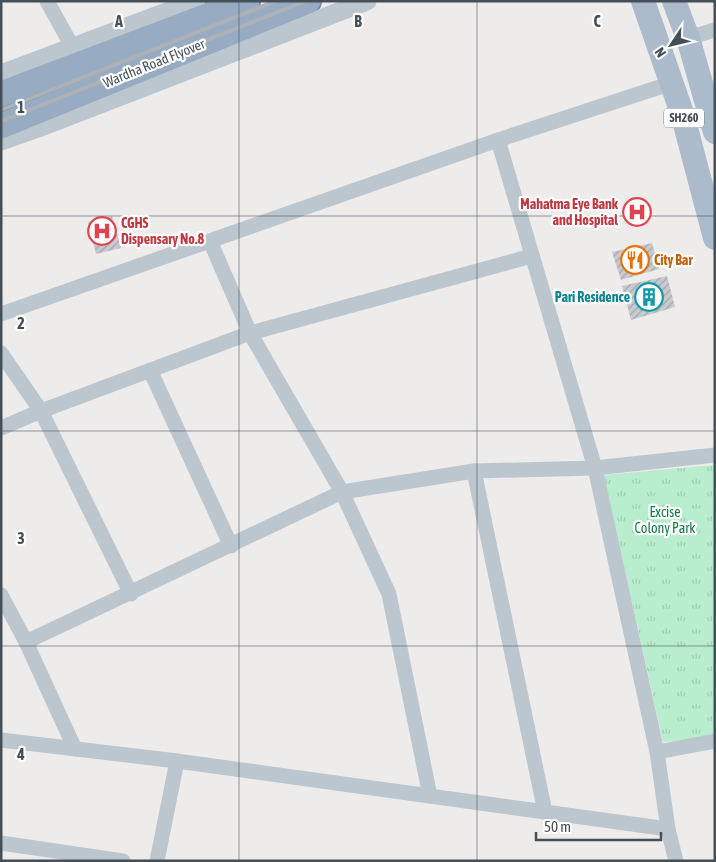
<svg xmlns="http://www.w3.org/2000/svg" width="716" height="862" viewBox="0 0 716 862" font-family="'Asap Condensed',sans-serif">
<defs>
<pattern id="park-tufts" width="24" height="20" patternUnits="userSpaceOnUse" patternTransform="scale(1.25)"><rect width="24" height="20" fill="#b8edcd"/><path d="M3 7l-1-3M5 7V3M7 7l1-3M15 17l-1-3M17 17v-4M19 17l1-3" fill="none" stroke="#9fcdb2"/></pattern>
<pattern id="building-hatch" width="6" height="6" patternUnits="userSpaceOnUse" patternTransform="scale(1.25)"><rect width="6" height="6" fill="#c8cad0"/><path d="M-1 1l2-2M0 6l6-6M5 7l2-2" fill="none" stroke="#a4a6ac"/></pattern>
</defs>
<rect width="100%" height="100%" fill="#eeebeb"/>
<path fill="url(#park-tufts)" d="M715 465V737L663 742 604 475Z"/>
<g fill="url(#building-hatch)">
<path d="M112 216 121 248 96 254 88 222Z"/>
<path d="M652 243 659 269 621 280 612 252Z"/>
<path d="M667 276 675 307 631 320 622 286Z"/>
</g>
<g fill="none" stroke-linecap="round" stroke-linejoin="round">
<defs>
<g id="trunk">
<path d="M1 94 247 1"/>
<path d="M1 126 308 1"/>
</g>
</defs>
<use href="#trunk" stroke="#6e88a6" stroke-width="28"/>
<g stroke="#bcc6ce" stroke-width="15">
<path d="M47 1 73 48"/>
<path d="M688 38 715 30"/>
<path d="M498 140 595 468 657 752 668 829 676 861"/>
<path d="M210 241 250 333 342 492 389 594 430 796"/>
<path d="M1 314 498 140 672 83"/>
<path d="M1 353 41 411 131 594"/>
<path d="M150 370 231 546"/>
<path d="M1 428 41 411 250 333 532 256"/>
<path d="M474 471 545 812"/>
<path d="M1 595 26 642 75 749"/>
<path d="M26 642 342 492 474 471 595 468 715 455"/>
<path d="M1 740 177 761 668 829"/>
<path d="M657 752 715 741"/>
<path d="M1 843 123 861"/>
<path d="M157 861 177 761"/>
</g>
<g stroke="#bcc6ce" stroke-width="19">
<path d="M1 74 196 1"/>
<path d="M1 141 49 124 367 1"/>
</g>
<g stroke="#abbbcb" stroke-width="24">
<path d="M643 1 682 113 715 238"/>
<path d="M674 1 688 38 715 132"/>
</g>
<use href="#trunk" stroke="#97acc2" stroke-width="25"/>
<g stroke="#adb1b6" stroke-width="4">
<path d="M1 110 276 1"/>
<path d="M1 121 306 1"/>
</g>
</g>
<path fill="none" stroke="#444f58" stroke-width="1" stroke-opacity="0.55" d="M239 1V861M477 1V861M1 216H715M1 431H715M1 646H715"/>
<defs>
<symbol id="hospital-ring" viewBox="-11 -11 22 22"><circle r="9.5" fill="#fff" stroke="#e0444e" stroke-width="1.5"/><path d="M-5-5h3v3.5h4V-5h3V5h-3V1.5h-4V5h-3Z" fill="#e0444e"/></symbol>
<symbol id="restaurant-ring" viewBox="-11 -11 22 22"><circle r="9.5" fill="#fff" stroke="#e8710a" stroke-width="1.5"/><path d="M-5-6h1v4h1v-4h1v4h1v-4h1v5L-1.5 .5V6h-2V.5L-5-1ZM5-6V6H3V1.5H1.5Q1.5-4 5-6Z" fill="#e8710a"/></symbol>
<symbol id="building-ring" viewBox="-11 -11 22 22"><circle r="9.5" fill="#fff" stroke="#0f9aa8" stroke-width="1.5"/><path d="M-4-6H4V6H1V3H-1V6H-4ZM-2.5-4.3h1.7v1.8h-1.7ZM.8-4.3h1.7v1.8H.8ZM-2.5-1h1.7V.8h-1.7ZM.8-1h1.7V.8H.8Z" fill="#0f9aa8"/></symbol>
</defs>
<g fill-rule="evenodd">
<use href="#hospital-ring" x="621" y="196" width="32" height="32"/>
<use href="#hospital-ring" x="86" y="215" width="32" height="32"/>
<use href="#restaurant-ring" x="619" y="244" width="32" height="32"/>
<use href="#building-ring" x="633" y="281" width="32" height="32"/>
</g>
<g text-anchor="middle" stroke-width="4.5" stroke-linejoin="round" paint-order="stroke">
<rect fill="#fff" stroke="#7c848a" stroke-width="1" x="664" y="108.5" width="40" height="19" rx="4"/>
<g font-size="12" font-weight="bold" fill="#444f58">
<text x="684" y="122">SH260</text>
</g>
<g font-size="14" fill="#444f58" stroke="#fff">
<text transform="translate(154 63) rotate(-22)" y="5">Wardha Road Flyover</text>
</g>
<g font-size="14" font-weight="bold" fill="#be3a42" stroke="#fff" text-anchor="end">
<text x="618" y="209">Mahatma Eye Bank<tspan x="618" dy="16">and Hospital</tspan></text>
<text x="121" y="228" text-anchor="start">CGHS<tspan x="121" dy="16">Dispensary No.8</tspan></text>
</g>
<g font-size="14" font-weight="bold" fill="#c56008" stroke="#fff" text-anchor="start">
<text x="654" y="265">City Bar</text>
</g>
<g font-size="14" font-weight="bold" fill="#0d838f" stroke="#fff" text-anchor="end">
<text x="630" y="302">Pari Residence</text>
</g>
<g font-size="14" fill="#177748" stroke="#fff">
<text x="665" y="517">Excise<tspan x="665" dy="16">Colony Park</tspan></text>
</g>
</g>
<g font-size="16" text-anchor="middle" font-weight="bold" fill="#444f58" stroke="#fff" stroke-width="4.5" stroke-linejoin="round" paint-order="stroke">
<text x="119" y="27">A</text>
<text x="358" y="27">B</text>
<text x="597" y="27">C</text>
<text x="21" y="113">1</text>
<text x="21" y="329">2</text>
<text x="21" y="544">3</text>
<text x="21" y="760">4</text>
</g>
<rect width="716" height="862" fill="none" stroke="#444f58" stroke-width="5"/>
<g transform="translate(671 45) rotate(235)" stroke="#ffffff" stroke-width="4" paint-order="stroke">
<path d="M0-4L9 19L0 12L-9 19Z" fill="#444f58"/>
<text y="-8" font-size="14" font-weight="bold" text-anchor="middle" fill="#444f58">N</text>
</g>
<path d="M536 832v8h125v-8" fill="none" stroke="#444f58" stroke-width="2.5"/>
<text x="544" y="832" font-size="15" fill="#444f58" stroke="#ffffff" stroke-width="4" paint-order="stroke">50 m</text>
</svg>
